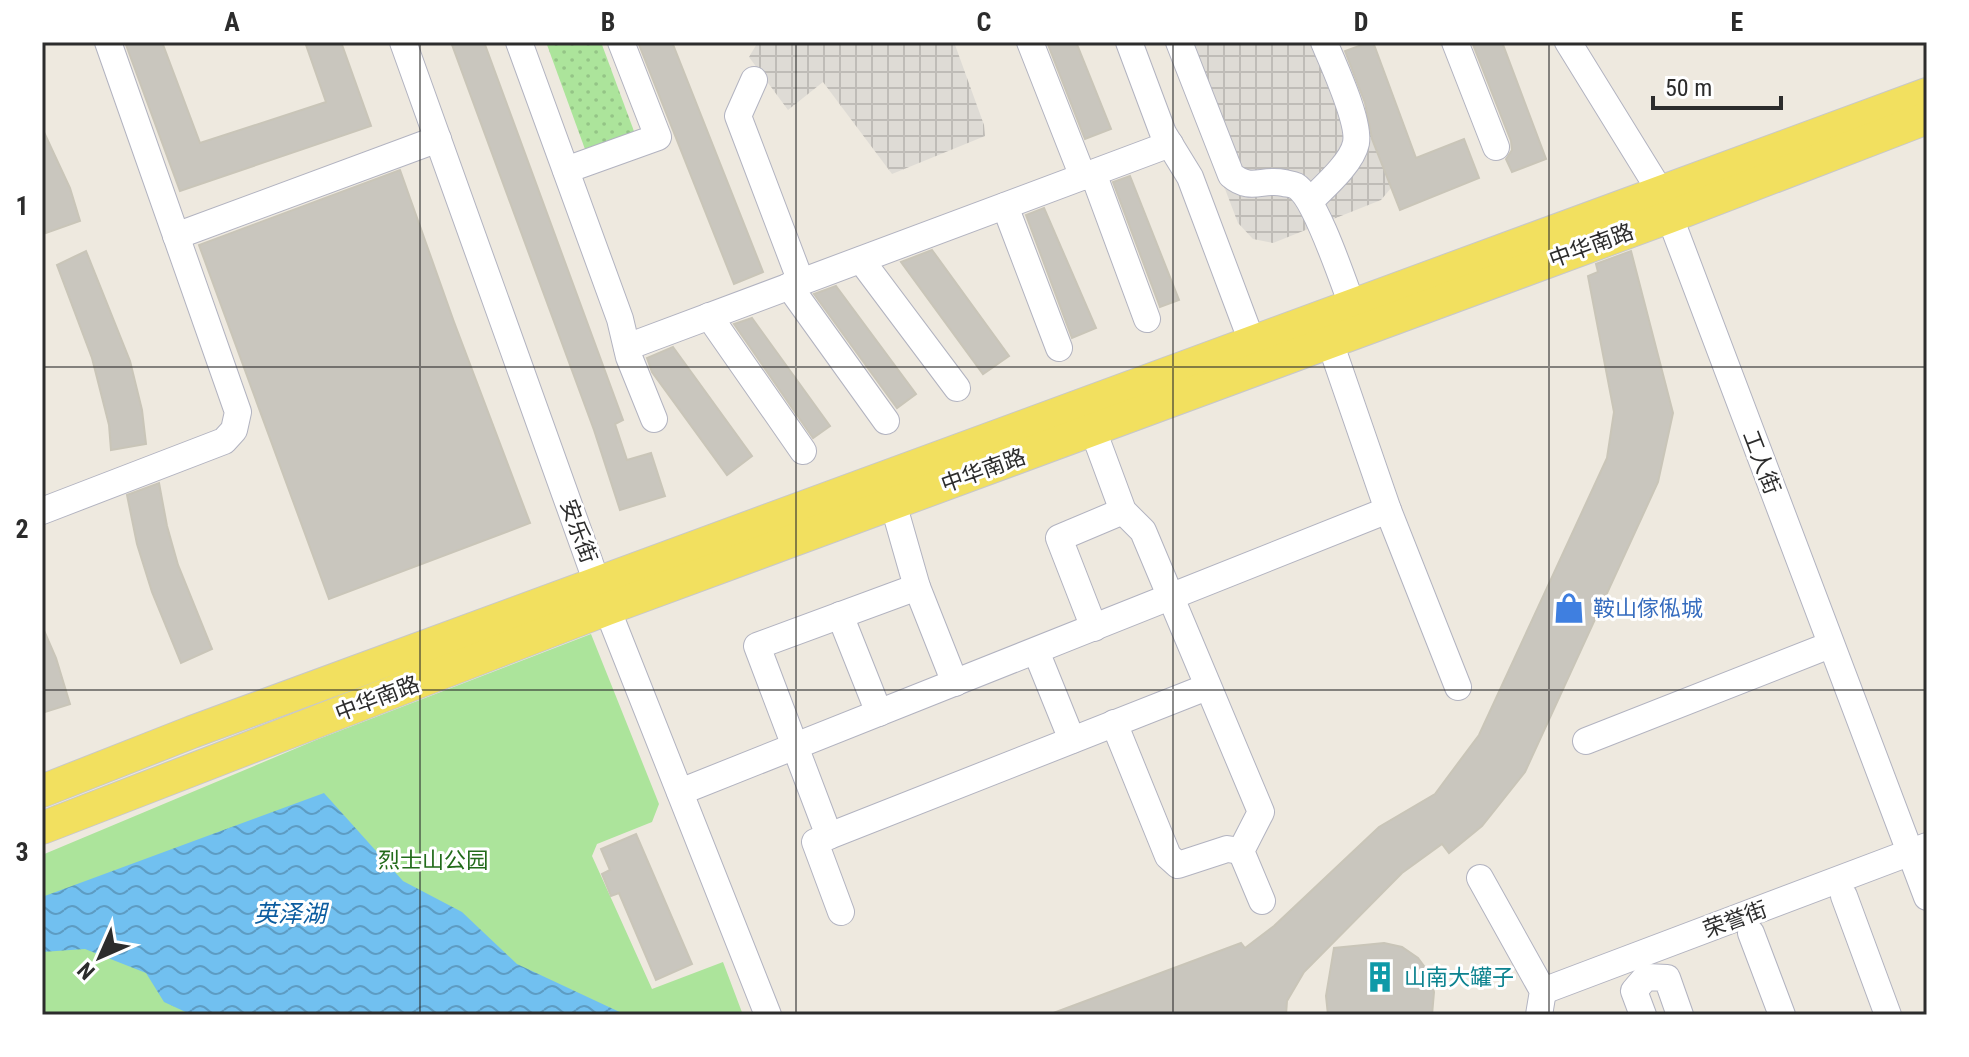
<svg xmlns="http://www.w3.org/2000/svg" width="1969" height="1057" viewBox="0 0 1969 1057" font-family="'Roboto Condensed','Noto Sans SC',sans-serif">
<defs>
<pattern id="grass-dots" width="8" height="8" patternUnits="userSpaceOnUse" patternTransform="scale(2)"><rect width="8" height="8" fill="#ace49b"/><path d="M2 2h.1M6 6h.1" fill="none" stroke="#94c486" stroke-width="1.8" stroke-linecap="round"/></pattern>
<pattern id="plaza-grid" width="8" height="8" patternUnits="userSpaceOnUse" patternTransform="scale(2)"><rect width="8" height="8" fill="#dedbd5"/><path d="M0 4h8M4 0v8" fill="none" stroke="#bfbcb7"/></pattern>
<pattern id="water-waves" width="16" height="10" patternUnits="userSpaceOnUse" patternTransform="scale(2)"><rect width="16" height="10" fill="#71c0f0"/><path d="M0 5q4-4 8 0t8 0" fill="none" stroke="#5d9cc3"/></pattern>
</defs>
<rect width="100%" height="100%" fill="#eee9df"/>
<path fill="url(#grass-dots)" d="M546 42H601L635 134 586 152Z"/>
<path fill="#ace49b" d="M591 634 659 804 652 822 597 844 592 856 652 989 723 962 743 1015H42V855L316 740Z"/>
<g fill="url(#plaza-grid)">
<path d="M758 42H954L984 125 985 136 892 174 823 82 788 110 749 57Z"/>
<path d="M1169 42H1335L1391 188 1381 200 1273 243 1253 239 1238 223Z"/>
</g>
<path fill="url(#water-waves)" d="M324 793 403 881 462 912 517 964 626 1015H192L164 1002 146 973 85 949 42 952V897Z"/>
<g fill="#c9c6be" stroke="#c9c5b8" stroke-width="2">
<path d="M125 42H162L200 143 326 102 305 42H341L371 126 180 191Z"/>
<path d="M451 42H484L623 420 615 424 627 460 651 453 665 496 620 510 594 430Z"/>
<path d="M638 42H672L763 272 734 284Z"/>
<path d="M1047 42H1076L1111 129 1085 139Z"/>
<path d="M1370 42H1373L1416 158 1464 139 1479 178 1400 210 1372 139 1365 103 1345 51Z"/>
<path d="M1472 42H1502L1546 159 1512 172 1506 159 1512 150 1511 141Z"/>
<path d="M42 128 70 188 80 221 46 233 42 218Z"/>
<path d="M400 170 454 322 530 523 329 599 199 245Z"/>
<path d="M1130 176 1179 300 1160 307 1113 182Z"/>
<path d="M1044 208 1096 328 1072 338 1026 215Z"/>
<path d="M932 250 1009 356 983 374 901 262Z"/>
<path d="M86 251 130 361 142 410 146 444 111 450 109 425 92 358 57 265Z"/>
<path d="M1631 251 1673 413 1658 482 1525 772 1482 826 1449 853 1442 844 1402 873 1304 972 1287 1001 1286 1015H1048L1241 943 1245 948 1274 926 1379 827 1435 794 1479 735 1607 458 1614 412 1588 276 1598 272 1596 264Z"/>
<path d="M836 286 916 394 897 408 814 294Z"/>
<path d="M752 318 830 426 813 438 734 324Z"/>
<path d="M673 347 752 456 727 475 652 372 647 358Z"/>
<path d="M159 483 167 526 178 565 212 649 181 663 152 592 137 544 127 495Z"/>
<path d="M42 626 56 658 70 704 42 713Z"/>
<path d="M636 834 692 964 656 980 619 893 611 896 602 874 610 870 601 849Z"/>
<path d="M1384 943 1402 947 1418 958 1429 973 1434 992 1432 1015H1328L1326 996 1334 948Z"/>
</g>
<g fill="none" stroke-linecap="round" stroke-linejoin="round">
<defs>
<g id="minor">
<path d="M403 42 597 583 768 1015"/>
<path d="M519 42 620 319 629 357 654 419"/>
<path d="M1030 42 1083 177"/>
<path d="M1129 42 1163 133 1190 177 1252 342"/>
<path d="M1179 42 1231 175C1251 192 1262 178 1284 183 1288 184 1292 184 1296 186 1315 197 1343 281 1352 305"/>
<path d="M1455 42 1496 147"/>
<path d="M1568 42 1660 191 1927 897"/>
<path d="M754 80 738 116 801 282"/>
<path d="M566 170 658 137 621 42"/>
<path d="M1093 173 1147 319"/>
<path d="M1310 201C1324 187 1352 163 1356 143 1360 121 1333 64 1324 42"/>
<path d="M1005 206 1059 348"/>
<path d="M176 236 438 139"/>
<path d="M861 260 957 388"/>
<path d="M789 286 886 421"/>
<path d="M709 316 803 451"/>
<path d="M1330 342 1388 510 1458 687"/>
<path d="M627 347 1170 144"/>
<path d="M1093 430 1123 511 1143 531 1261 812 1241 851 1262 901"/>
<path d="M42 511 224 441 234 430 238 412 108 42"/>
<path d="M917 587 955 683"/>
<path d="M840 615 879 713"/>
<path d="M1094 628 1059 538 1123 511"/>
<path d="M1036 651 1072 740"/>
<path d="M1114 723 1168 856 1178 865 1227 849 1241 851"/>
<path d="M1586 741 1830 645"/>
<path d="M680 792 1388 510"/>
<path d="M829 836 1207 687"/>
<path d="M1480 878 1543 991 1539 1015"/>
<path d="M1844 896 1888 1015"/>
<path d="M841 912 815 842 829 836 757 646 917 587 893 503"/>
<path d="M1751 933 1782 1015"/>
<path d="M1543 991 1927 846"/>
<path d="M1643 1015 1634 991 1646 977 1667 978 1680 1015"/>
</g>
<g id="major">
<path d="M42 791 192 732 1927 94"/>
<path d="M42 828 607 609 1669 217 1927 118"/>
</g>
</defs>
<use href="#minor" stroke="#b2b3c0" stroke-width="28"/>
<use href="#major" stroke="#c8c8c8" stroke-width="34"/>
<use href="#minor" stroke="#fff" stroke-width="26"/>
<use href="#major" stroke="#f2e05f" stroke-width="32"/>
</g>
<path fill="none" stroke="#2c2c2c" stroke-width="2" stroke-opacity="0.55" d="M420 42V1015M796 42V1015M1173 42V1015M1549 42V1015M42 367H1927M42 690H1927"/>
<defs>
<symbol id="shop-bare" viewBox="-9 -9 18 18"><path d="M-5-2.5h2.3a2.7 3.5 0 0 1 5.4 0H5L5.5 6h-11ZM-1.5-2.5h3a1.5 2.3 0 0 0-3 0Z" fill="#3f7fe0" stroke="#fff" stroke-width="2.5" paint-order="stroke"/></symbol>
<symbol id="building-bare" viewBox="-9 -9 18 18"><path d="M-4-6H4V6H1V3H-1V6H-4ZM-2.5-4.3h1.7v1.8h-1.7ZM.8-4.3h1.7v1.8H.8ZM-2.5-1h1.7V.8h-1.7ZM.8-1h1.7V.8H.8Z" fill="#0f9aa8" stroke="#fff" stroke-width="2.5" paint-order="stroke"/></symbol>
</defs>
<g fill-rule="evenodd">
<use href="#shop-bare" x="1547" y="586" width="44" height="44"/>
<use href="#building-bare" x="1358" y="955" width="44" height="44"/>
</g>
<g text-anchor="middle" stroke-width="6" stroke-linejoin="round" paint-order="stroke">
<g font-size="22" fill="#2c2c2c" stroke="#fff">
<text transform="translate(1591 245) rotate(-20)" y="8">中华南路</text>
<text transform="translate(1762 462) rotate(69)" y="8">工人街</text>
<text transform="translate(983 470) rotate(-20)" y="8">中华南路</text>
<text transform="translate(579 531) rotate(70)" y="8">安乐街</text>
<text transform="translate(377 698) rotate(-21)" y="8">中华南路</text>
<text transform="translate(1735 919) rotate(-20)" y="8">荣誉街</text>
</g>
<g font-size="22" fill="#366cbe" stroke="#fff" text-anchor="start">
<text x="1593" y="616">鞍山傢俬城</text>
</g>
<g font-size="22" fill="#226b1a" stroke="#fff">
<text x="433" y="868">烈士山公园</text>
</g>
<g font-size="22" fill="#0d838f" stroke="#fff" text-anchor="start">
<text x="1404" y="985">山南大罐子</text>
</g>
<g font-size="24" font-style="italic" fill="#0c5da0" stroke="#fff">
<text x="290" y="922">英泽湖</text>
</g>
</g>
<rect width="1969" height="1057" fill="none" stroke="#ffffff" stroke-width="88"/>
<g transform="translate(100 957) rotate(225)" stroke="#ffffff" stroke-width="6" paint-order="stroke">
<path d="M0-6L14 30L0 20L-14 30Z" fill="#2c2c2c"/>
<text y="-12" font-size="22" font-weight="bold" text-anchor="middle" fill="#2c2c2c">N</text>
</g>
<path d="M1653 96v12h128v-12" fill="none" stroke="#2c2c2c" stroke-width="4"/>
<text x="1665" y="96" font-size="24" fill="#2c2c2c" stroke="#ffffff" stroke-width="6" paint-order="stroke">50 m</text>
<rect x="44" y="44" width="1881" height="969" fill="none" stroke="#2c2c2c" stroke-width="3"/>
<g font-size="26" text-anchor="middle" font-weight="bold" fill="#2c2c2c">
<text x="232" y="31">A</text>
<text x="608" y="31">B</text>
<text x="984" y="31">C</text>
<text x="1361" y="31">D</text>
<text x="1737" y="31">E</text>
<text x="22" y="215">1</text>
<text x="22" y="538">2</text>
<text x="22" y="861">3</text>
</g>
</svg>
